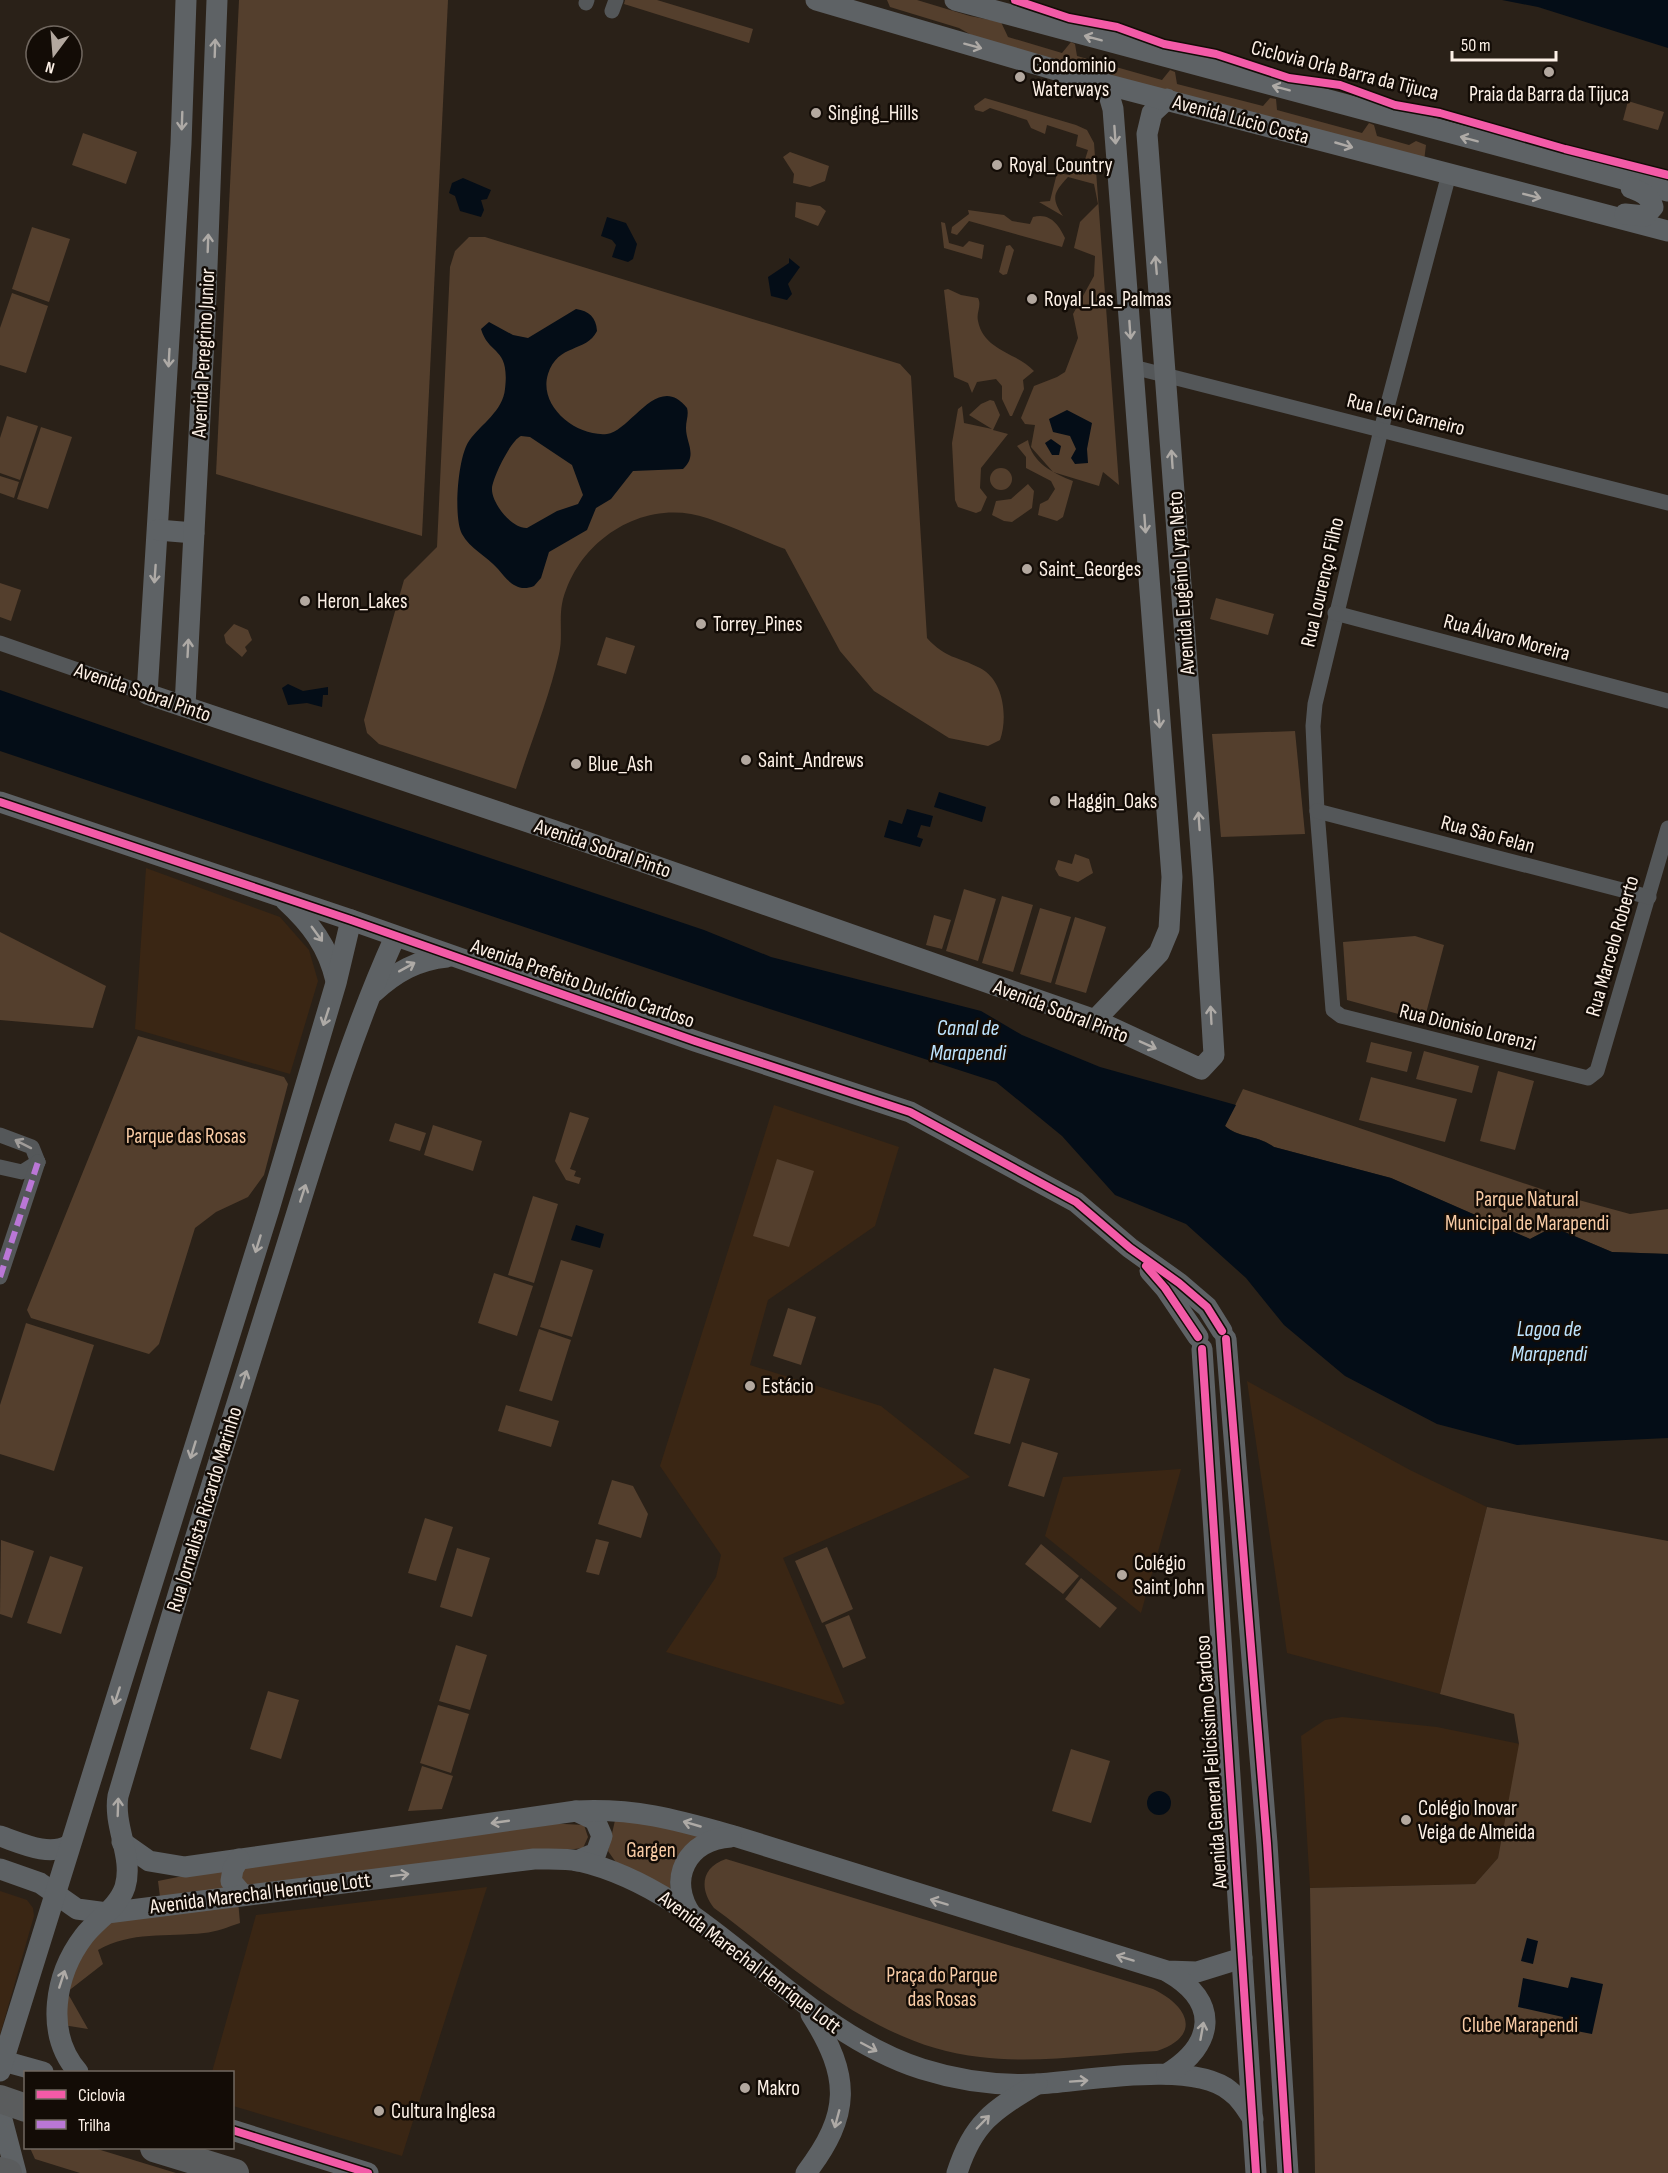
<svg xmlns="http://www.w3.org/2000/svg" width="1668" height="2173" viewBox="0 0 1668 2173" font-family="'Sofia Sans Condensed',sans-serif">
<rect width="100%" height="100%" fill="#2a2118"/>
<g fill="#3a2614">
<path d="M146 868 280 917 309 950 318 981 290 1074 135 1029Z"/>
<path d="M774 1105 899 1147 875 1226 768 1300 750 1365 881 1406 970 1477 783 1558 845 1703 841 1705 666 1652 716 1577 721 1555 660 1466Z"/>
<path d="M1247 1381 1410 1470 1487 1507 1440 1694 1287 1653Z"/>
<path d="M1181 1469 1141 1613 1045 1536 1063 1477Z"/>
<path d="M1342 1717 1437 1727 1520 1744 1498 1858 1475 1884 1310 1888 1301 1736 1325 1720Z"/>
<path d="M487 1887 402 2156 233 2106 232 2072H212L256 1915Z"/>
<path d="M0 1891 27 1900 33 1908 34 1916 0 2035Z"/>
</g>
<g fill="#543f2d">
<path d="M239 0H448L422 536 216 474Z"/>
<path d="M625 0H657L753 29 749 43 624 4Z"/>
<path d="M887 0H917L970 16 1001 22 1008 37 1062 53 1071 42 1075 44 1077 56 1162 80 1170 70 1175 72 1177 84 1263 106 1270 98 1276 99 1277 110 1362 133 1369 123 1374 125 1377 136 1409 145 1416 141 1426 145 1424 161 982 41 959 28 890 7Z"/>
<path d="M985 98 1076 125 1087 130 1094 143 1119 485 1103 472 1099 486 1053 472 1031 447 1035 425 1025 424 1021 418 1034 386 1057 377 1065 372 1078 338 1073 314 1094 276 1095 256 1074 248 1080 222 1098 204 1094 184 1068 177C1053 193 1051 198 1063 216L1039 202 1050 201 1057 173 1070 175 1073 168 1082 169 1088 150 1076 146 1078 135 1047 125 1045 134 1031 128 1027 120 990 108 983 112 975 110 974 106Z"/>
<path d="M1628 101 1664 112 1658 130 1623 120Z"/>
<path d="M83 133 137 152 126 184 72 165Z"/>
<path d="M790 152 829 166 825 181 810 187 793 183 794 174 783 157Z"/>
<path d="M796 202 820 206 826 211 818 226 795 217Z"/>
<path d="M968 210 1004 215 1012 221 1030 224 1033 217C1050 212 1059 225 1065 238L1062 247 969 221 957 235 951 233 952 227 969 214Z"/>
<path d="M941 222 945 223 949 243 963 247 969 241 984 245 982 259 944 248Z"/>
<path d="M32 227 70 239 49 302 12 289Z"/>
<path d="M469 237H485L900 364 911 376 927 638C946 659 957 656 980 668 1004 680 1008 718 1000 740L988 746 949 738 874 691 840 651 785 549C758 539 718 519 691 514 633 504 575 546 562 604 559 620 563 638 559 654 549 699 530 744 516 789L379 744 367 733 364 720 404 580 437 547 450 267 455 251Z"/>
<path d="M1010 245 1014 250 1007 274 1003 275 999 272 1006 246Z"/>
<path d="M948 289 961 295 978 298C982 306 976 312 978 321 984 351 1016 352 1034 371L1023 380 1024 389 1012 416H1010L1002 399V386L996 379 977 382 972 393 968 383 954 377 944 290Z"/>
<path d="M12 293 48 306 26 373 0 365V328Z"/>
<path d="M990 400 994 401 1000 415 993 430 1008 434 981 468 980 488 987 497 981 511 976 513 958 507 955 500 952 443 958 409 962 406 964 423 992 429 969 415 981 404Z"/>
<path d="M7 416 38 426 20 480 0 473V438Z"/>
<path d="M41 427 72 437 48 509 17 499Z"/>
<path d="M1028 440C1032 463 1053 473 1073 481L1063 517 1057 521 1038 515 1040 504 1048 500 1055 489 1051 481 1026 468V457L1017 446Z"/>
<circle cx="1001" cy="479" r="11"/>
<path d="M0 476 19 482 14 498 0 493Z"/>
<path d="M1028 484 1034 491 1032 508 1012 522 1004 521 992 515 996 501 1011 499Z"/>
<path d="M0 583 21 590 11 621 0 617Z"/>
<path d="M1216 598 1274 614 1268 635 1210 619Z"/>
<path d="M234 624 248 630 252 640 245 647 247 651 242 657 226 643 224 635Z"/>
<path d="M606 637 635 646 626 674 597 665Z"/>
<path d="M1295 731 1305 834 1221 837 1212 734Z"/>
<path d="M1075 854 1089 859 1093 873 1078 882 1059 876 1055 869 1058 860 1072 864Z"/>
<path d="M964 889 996 899 978 961 946 951Z"/>
<path d="M1002 896 1033 905 1013 972 982 963Z"/>
<path d="M1040 908 1071 917 1051 983 1020 974Z"/>
<path d="M934 915 951 920 942 949 926 945Z"/>
<path d="M1075 917 1106 927 1086 993 1055 984Z"/>
<path d="M0 932 106 986 93 1028 0 1020Z"/>
<path d="M1415 936 1444 945 1424 1021 1347 1000 1343 942Z"/>
<path d="M138 1036 284 1077 288 1084 264 1175 248 1197 216 1212 195 1228 159 1344 149 1354 31 1318 27 1310Z"/>
<path d="M1371 1042 1412 1052 1407 1072 1366 1062Z"/>
<path d="M1424 1051 1479 1066 1472 1093 1416 1079Z"/>
<path d="M1498 1071 1534 1081 1515 1150 1480 1141Z"/>
<path d="M1371 1077 1457 1099 1445 1142 1359 1120Z"/>
<path d="M1243 1089 1553 1193 1630 1214 1668 1209V1254L1612 1252 1553 1227 1530 1239 1391 1178 1274 1147C1256 1134 1241 1139 1225 1126Z"/>
<path d="M570 1112 589 1118 570 1169 576 1171 574 1176 581 1178 579 1184 566 1180 555 1161Z"/>
<path d="M395 1123 426 1133 420 1151 389 1141Z"/>
<path d="M433 1125 482 1141 473 1171 424 1155Z"/>
<path d="M777 1159 814 1171 789 1247 753 1236Z"/>
<path d="M533 1196 558 1204 534 1283 508 1275Z"/>
<path d="M561 1260 593 1270 572 1337 540 1327Z"/>
<path d="M494 1273 533 1286 517 1336 478 1323Z"/>
<path d="M788 1308 816 1317 801 1365 773 1356Z"/>
<path d="M26 1323 94 1345 54 1471 0 1454V1405Z"/>
<path d="M539 1329 571 1340 552 1401 519 1391Z"/>
<path d="M994 1368 1030 1379 1010 1444 974 1434Z"/>
<path d="M506 1405 559 1421 551 1447 498 1431Z"/>
<path d="M1022 1442 1058 1453 1044 1497 1008 1486Z"/>
<path d="M612 1480 633 1486 648 1514 641 1538 598 1524Z"/>
<path d="M1487 1507 1668 1541V2173H1315L1310 1888 1475 1884 1498 1858 1519 1744 1514 1714 1440 1694Z"/>
<path d="M425 1518 453 1527 436 1581 408 1573Z"/>
<path d="M596 1539 609 1542 599 1575 586 1572Z"/>
<path d="M1 1540 34 1551 12 1618 0 1614Z"/>
<path d="M1041 1544 1079 1576 1063 1594 1025 1564Z"/>
<path d="M827 1547 853 1609 822 1623 795 1561Z"/>
<path d="M457 1548 490 1558 472 1617 440 1607Z"/>
<path d="M50 1556 83 1567 61 1634 27 1623Z"/>
<path d="M1081 1578 1117 1608 1100 1628 1065 1599Z"/>
<path d="M849 1615 866 1658 843 1668 825 1625Z"/>
<path d="M456 1645 487 1655 470 1710 439 1701Z"/>
<path d="M268 1691 299 1700 281 1759 250 1749Z"/>
<path d="M438 1705 469 1714 451 1773 420 1763Z"/>
<path d="M1071 1749 1110 1761 1091 1823 1052 1811Z"/>
<path d="M422 1766 453 1776 442 1809 408 1811Z"/>
<path d="M616 1816 707 1834 671 1874 670 1892 622 1871 608 1851Z"/>
<path d="M545 1823 584 1825 588 1837 583 1848 160 1897 158 1881 188 1875Z"/>
<path d="M726 1859 1153 1989C1189 2006 1202 2036 1157 2051 1099 2054 1037 2064 980 2057 875 2046 795 1968 714 1908 699 1889 701 1867 726 1859Z"/>
<path d="M238 1900 240 1923C228 1927 216 1932 204 1933 167 1937 131 1931 98 1950L103 1964 67 1992 88 2029 63 2025 60 2001 74 1961 88 1939 108 1922Z"/>
<path d="M30 2148H94L176 2173H80L35 2159Z"/>
</g>
<g fill="#040d17" fill-rule="evenodd">
<path d="M1502 0H1668V48L1538 7Z"/>
<path d="M463 178 491 190 487 199 481 200 484 210 481 217 460 211 455 196 449 193 452 183Z"/>
<path d="M607 217 626 223 637 244 633 259 628 262 612 257 616 245 612 240 601 236Z"/>
<path d="M789 258 800 267 788 284 792 294 787 300 771 296 768 277 789 263Z"/>
<path d="M576 309C589 311 596 317 597 331 586 353 558 343 548 374 538 406 576 437 607 434 631 431 658 371 687 408 689 415 686 420 686 428 686 443 698 455 683 469L633 471 611 499 596 508 587 530 549 552 541 578 534 586C517 593 508 581 498 569 487 556 470 549 462 534 453 517 458 456 469 441 481 424 503 411 505 389 510 346 489 356 481 329L489 322 513 335 528 338ZM521 436 530 437 572 465 583 495 578 504 557 511 527 528C512 529 491 503 492 488 493 477 511 440 521 436Z"/>
<path d="M1067 410 1092 423 1087 449 1088 463 1075 464 1071 458 1076 449 1070 436 1053 432 1049 419Z"/>
<path d="M1051 439 1061 446 1059 455H1052L1045 443Z"/>
<path d="M288 684 303 691 328 687V695H323L322 707 307 703 288 705 282 688Z"/>
<path d="M0 690 261 781 704 930 771 957 981 1011 1022 1035 1100 1067 1236 1105 1225 1126C1240 1139 1255 1134 1274 1147L1391 1178 1530 1239 1553 1227 1612 1252 1668 1254V1438L1517 1445 1437 1424 1345 1376 1284 1325 1246 1278 1186 1224 1115 1195 1062 1136 996 1082 739 999 0 751Z"/>
<path d="M939 792 986 807 982 822 934 807Z"/>
<path d="M907 809 933 816 930 827 921 825 917 837 923 839 920 847 884 837 889 820 902 824Z"/>
<path d="M576 1225 604 1234 600 1248 571 1240Z"/>
<circle cx="1159" cy="1803" r="12"/>
<path d="M1527 1938 1538 1941 1533 1964 1521 1961Z"/>
<path d="M1571 1977 1603 1984 1592 2034 1561 2028 1563 2017 1518 2007 1523 1978 1568 1988Z"/>
</g>
<g fill="none" stroke-linecap="round" stroke-linejoin="round">
<g stroke="#545759" stroke-width="15">
<path d="M586 3 587 0"/>
<path d="M612 11 616 0"/>
<path d="M1449 174 1381 430 1315 704 1313 726 1317 811 1333 1010 1341 1016 1588 1078 1597 1071 1668 828"/>
<path d="M1133 367 1668 503"/>
<path d="M1335 613 1668 701"/>
<path d="M0 643 147 694"/>
<path d="M1317 811 1649 897"/>
<path d="M0 1135 32 1147 38 1162"/>
<path d="M0 1167 22 1172 38 1162"/>
<path d="M0 1277 38 1162"/>
</g>
<g stroke="#5e6265" stroke-width="21">
<path d="M186 0 181 144 147 694 552 830 1095 1020 1201 1069 1214 1055 1203 876 1147 134 1152 113 1167 99"/>
<path d="M816 0 1097 82 1668 231"/>
<path d="M955 0 1668 191"/>
<path d="M1625 214 1645 216 1653 207C1650 195 1641 192 1631 188"/>
<path d="M158 530 194 533"/>
<path d="M185 706 205 320 217 0"/>
<path d="M0 802 351 920 695 1041 910 1112 1076 1202 1130 1248 1179 1283 1207 1307 1222 1331"/>
<path d="M285 900C311 924 328 946 336 981"/>
<path d="M374 992C396 972 417 960 447 957"/>
<path d="M1095 1020 1159 953 1169 929 1172 877 1113 109 1109 95 1097 82"/>
<path d="M1150 1271 1165 1288 1198 1337"/>
<path d="M1226 1339 1267 1843 1288 2173"/>
<path d="M1202 1349 1256 2173"/>
<path d="M576 1811 595 1820 602 1836 596 1853 577 1861"/>
<path d="M0 1836C21 1843 49 1857 69 1845"/>
<path d="M122 1842 149 1861 185 1867 576 1811C637 1808 677 1820 734 1836L1167 1971 1197 1972 1242 1958"/>
<path d="M239 1859 233 1869 231 1881 243 1895"/>
<path d="M0 1869 40 1883 77 1909 107 1913 534 1859C548 1859 565 1858 579 1861 712 1892 791 2027 922 2069 960 2081 999 2086 1038 2084 1086 2081 1193 2060 1230 2091 1240 2098 1246 2108 1253 2119"/>
<path d="M692 1916C666 1880 687 1839 731 1837"/>
<path d="M0 2060 43 2072"/>
<path d="M0 2071 269 1209 336 983 351 920"/>
<path d="M78 2072C44 2033 55 1974 84 1936 96 1920 118 1908 125 1887 134 1857 113 1827 118 1796 170 1619 224 1443 280 1267 315 1156 347 1043 395 937"/>
<path d="M1167 2074C1215 2044 1220 2002 1168 1972"/>
<path d="M0 2112 16 2173"/>
<path d="M232 2130 368 2173"/>
<path d="M806 2173C851 2114 851 2077 811 2014"/>
<path d="M957 2173C973 2122 994 2110 1037 2084"/>
</g>
<g stroke="#5a5c5d" stroke-width="28">
<path d="M0 2099 26 2108"/>
<path d="M154 2148 235 2173"/>
<path d="M0 2171 8 2173"/>
</g>
<path stroke="#ba77d6" stroke-width="6" stroke-dasharray="12 6" stroke-linecap="butt" d="M0 1277 38 1162"/>
<defs>
<g id="cycleway">
<path d="M1015 0 1069 18 1117 27 1164 44 1216 54 1289 78 1340 85 1395 105 1440 113 1565 149 1668 175"/>
<path d="M0 802 351 920 695 1041 910 1112 1076 1202 1130 1248 1179 1283 1207 1307 1222 1331"/>
<path d="M1146 1266 1165 1288 1198 1337"/>
<path d="M1226 1339 1267 1843 1288 2173"/>
<path d="M1202 1349 1256 2173"/>
<path d="M232 2130 368 2173"/>
</g>
</defs>
<use href="#cycleway" stroke="#130c06" stroke-width="11"/>
<use href="#cycleway" stroke="#f35aa7" stroke-width="8"/>
</g>
<defs><path id="oneway-shaft" d="M-6 0H5M1.5-3L5.5 0L1.5 3" fill="none" stroke-width="1.6" stroke-linecap="round" stroke-linejoin="round" transform="scale(1.5)"/></defs>
<g stroke="#aeaaa6">
<use href="#oneway-shaft" transform="translate(1093 38) rotate(-165)"/>
<use href="#oneway-shaft" transform="translate(973 46) rotate(15)"/>
<use href="#oneway-shaft" transform="translate(215 48) rotate(-88)"/>
<use href="#oneway-shaft" transform="translate(1281 88) rotate(-165)"/>
<use href="#oneway-shaft" transform="translate(182 121) rotate(92)"/>
<use href="#oneway-shaft" transform="translate(1115 135) rotate(86)"/>
<use href="#oneway-shaft" transform="translate(1469 139) rotate(-165)"/>
<use href="#oneway-shaft" transform="translate(1344 145) rotate(16)"/>
<use href="#oneway-shaft" transform="translate(1532 196) rotate(14)"/>
<use href="#oneway-shaft" transform="translate(208 243) rotate(-88)"/>
<use href="#oneway-shaft" transform="translate(1156 265) rotate(-95)"/>
<use href="#oneway-shaft" transform="translate(1130 330) rotate(86)"/>
<use href="#oneway-shaft" transform="translate(169 358) rotate(93)"/>
<use href="#oneway-shaft" transform="translate(1172 459) rotate(-94)"/>
<use href="#oneway-shaft" transform="translate(1145 524) rotate(86)"/>
<use href="#oneway-shaft" transform="translate(155 574) rotate(94)"/>
<use href="#oneway-shaft" transform="translate(188 648) rotate(-87)"/>
<use href="#oneway-shaft" transform="translate(1159 719) rotate(85)"/>
<use href="#oneway-shaft" transform="translate(1199 821) rotate(-94)"/>
<use href="#oneway-shaft" transform="translate(317 934) rotate(54)"/>
<use href="#oneway-shaft" transform="translate(407 967) rotate(-29)"/>
<use href="#oneway-shaft" transform="translate(1211 1015) rotate(-93)"/>
<use href="#oneway-shaft" transform="translate(326 1017) rotate(108)"/>
<use href="#oneway-shaft" transform="translate(1148 1045) rotate(24)"/>
<use href="#oneway-shaft" transform="translate(303 1193) rotate(-72)"/>
<use href="#oneway-shaft" transform="translate(258 1244) rotate(107)"/>
<use href="#oneway-shaft" transform="translate(244 1379) rotate(-72)"/>
<use href="#oneway-shaft" transform="translate(193 1450) rotate(107)"/>
<use href="#oneway-shaft" transform="translate(117 1696) rotate(108)"/>
<use href="#oneway-shaft" transform="translate(118 1807) rotate(-88)"/>
<use href="#oneway-shaft" transform="translate(500 1822) rotate(172)"/>
<use href="#oneway-shaft" transform="translate(692 1824) rotate(-164)"/>
<use href="#oneway-shaft" transform="translate(400 1875) rotate(-7)"/>
<use href="#oneway-shaft" transform="translate(939 1902) rotate(-163)"/>
<use href="#oneway-shaft" transform="translate(1125 1958) rotate(-163)"/>
<use href="#oneway-shaft" transform="translate(62 1979) rotate(-72)"/>
<use href="#oneway-shaft" transform="translate(1202 2031) rotate(-80)"/>
<use href="#oneway-shaft" transform="translate(869 2047) rotate(28)"/>
<use href="#oneway-shaft" transform="translate(1079 2081) rotate(-4)"/>
<use href="#oneway-shaft" transform="translate(837 2119) rotate(105)"/>
<use href="#oneway-shaft" transform="translate(983 2122) rotate(-46)"/>
</g>
<use stroke="#a09c99" href="#oneway-shaft" transform="translate(23 1144) rotate(-153)"/>
<g fill="#b3a89f" stroke="#130c06" stroke-width="2">
<circle cx="1549" cy="72" r="6"/>
<circle cx="1020" cy="77" r="6"/>
<circle cx="816" cy="113" r="6"/>
<circle cx="997" cy="165" r="6"/>
<circle cx="1032" cy="299" r="6"/>
<circle cx="1027" cy="569" r="6"/>
<circle cx="305" cy="601" r="6"/>
<circle cx="701" cy="624" r="6"/>
<circle cx="746" cy="760" r="6"/>
<circle cx="576" cy="764" r="6"/>
<circle cx="1055" cy="801" r="6"/>
<circle cx="750" cy="1386" r="6"/>
<circle cx="1122" cy="1575" r="6"/>
<circle cx="1406" cy="1820" r="6"/>
<circle cx="745" cy="2088" r="6"/>
<circle cx="379" cy="2111" r="6"/>
</g>
<g text-anchor="middle" stroke-width="5" stroke-linejoin="round" paint-order="stroke">
<g font-size="21" fill="#fdf1e7" stroke="#130c06" text-anchor="start">
<text x="1032" y="72">Condominio<tspan x="1032" dy="24">Waterways</tspan></text>
<text x="1549" y="101" text-anchor="middle">Praia da Barra da Tijuca</text>
<text x="828" y="120">Singing_Hills</text>
<text x="1009" y="172">Royal_Country</text>
<text x="1044" y="306">Royal_Las_Palmas</text>
<text x="1039" y="576">Saint_Georges</text>
<text x="317" y="608">Heron_Lakes</text>
<text x="713" y="631">Torrey_Pines</text>
<text x="758" y="767">Saint_Andrews</text>
<text x="588" y="771">Blue_Ash</text>
<text x="1067" y="808">Haggin_Oaks</text>
<text x="762" y="1393">Estácio</text>
<text x="1134" y="1570">Colégio<tspan x="1134" dy="24">Saint John</tspan></text>
<text x="1418" y="1815">Colégio Inovar<tspan x="1418" dy="24">Veiga de Almeida</tspan></text>
<text x="757" y="2095">Makro</text>
<text x="391" y="2118">Cultura Inglesa</text>
</g>
<g font-size="21" fill="#fdf1e7" stroke="#130c06">
<text transform="translate(1345 70) rotate(14)" y="7">Ciclovia Orla Barra da Tijuca</text>
<text transform="translate(1241 119) rotate(15)" y="7">Avenida Lúcio Costa</text>
<text transform="translate(203 353) rotate(-87)" y="7">Avenida Peregrino Junior</text>
<text transform="translate(1406 414) rotate(14)" y="7">Rua Levi Carneiro</text>
<text transform="translate(1322 582) rotate(-77)" y="7">Rua Lourenço Filho</text>
<text transform="translate(1181 583) rotate(-94)" y="7">Avenida Eugênio Lyra Neto</text>
<text transform="translate(1507 637) rotate(15)" y="7">Rua Álvaro Moreira</text>
<text transform="translate(143 692) rotate(19)" y="7">Avenida Sobral Pinto</text>
<text transform="translate(1488 834) rotate(15)" y="7">Rua São Felan</text>
<text transform="translate(603 848) rotate(19)" y="7">Avenida Sobral Pinto</text>
<text transform="translate(1612 946) rotate(-74)" y="7">Rua Marcelo Roberto</text>
<text transform="translate(583 983) rotate(19)" y="7">Avenida Prefeito Dulcídio Cardoso</text>
<text transform="translate(1061 1011) rotate(21)" y="7">Avenida Sobral Pinto</text>
<text transform="translate(1468 1027) rotate(14)" y="7">Rua Dionisio Lorenzi</text>
<text transform="translate(204 1509) rotate(-73)" y="7">Rua Jornalista Ricardo Marinho</text>
<text transform="translate(1211 1762) rotate(-94)" y="7">Avenida General Felicíssimo Cardoso</text>
<text transform="translate(260 1893) rotate(-7)" y="7">Avenida Marechal Henrique Lott</text>
<text transform="translate(750 1962) rotate(37)" y="7">Avenida Marechal Henrique Lott</text>
</g>
<g font-size="21" fill="#f8cba5" stroke="#130c06">
<text x="186" y="1143">Parque das Rosas</text>
<text x="1527" y="1206">Parque Natural<tspan x="1527" dy="24">Municipal de Marapendi</tspan></text>
<text x="651" y="1857">Gargen</text>
<text x="942" y="1982">Praça do Parque<tspan x="942" dy="24">das Rosas</tspan></text>
<text x="1520" y="2032">Clube Marapendi</text>
</g>
<g font-size="22" font-style="italic" fill="#bee4fe" stroke="#130c06">
<text x="968" y="1035">Canal de<tspan x="968" dy="25">Marapendi</tspan></text>
<text x="1549" y="1336">Lagoa de<tspan x="1549" dy="25">Marapendi</tspan></text>
</g>
</g>
<rect x="24" y="2071" width="210" height="78" fill="#130c06" stroke="#716860" stroke-width="1.5"/>
<rect x="36" y="2090" width="30" height="9" fill="#f35aa7" stroke="#716860" stroke-width="1.5"/>
<text x="78" y="2101" font-size="18" fill="#fdf1e7">Ciclovia</text>
<rect x="36" y="2120" width="30" height="9" fill="#ba77d6" stroke="#716860" stroke-width="1.5"/>
<text x="78" y="2131" font-size="18" fill="#fdf1e7">Trilha</text>
<g transform="translate(54 54) rotate(196)"><circle r="28" fill="#130c06" stroke="#716860" stroke-width="1.5"/>
<path d="M0-4.5L10 22L0 15L-10 22Z" fill="#b3a89f"/>
<text y="-9" font-size="16" font-weight="bold" text-anchor="middle" fill="#fdf1e7">N</text>
</g>
<path d="M1452 51v9h104v-9" fill="none" stroke="#fdf1e7" stroke-width="3"/>
<text x="1461" y="51" font-size="18" fill="#fdf1e7" stroke="#130c06" stroke-width="4.5" paint-order="stroke">50 m</text>
</svg>
